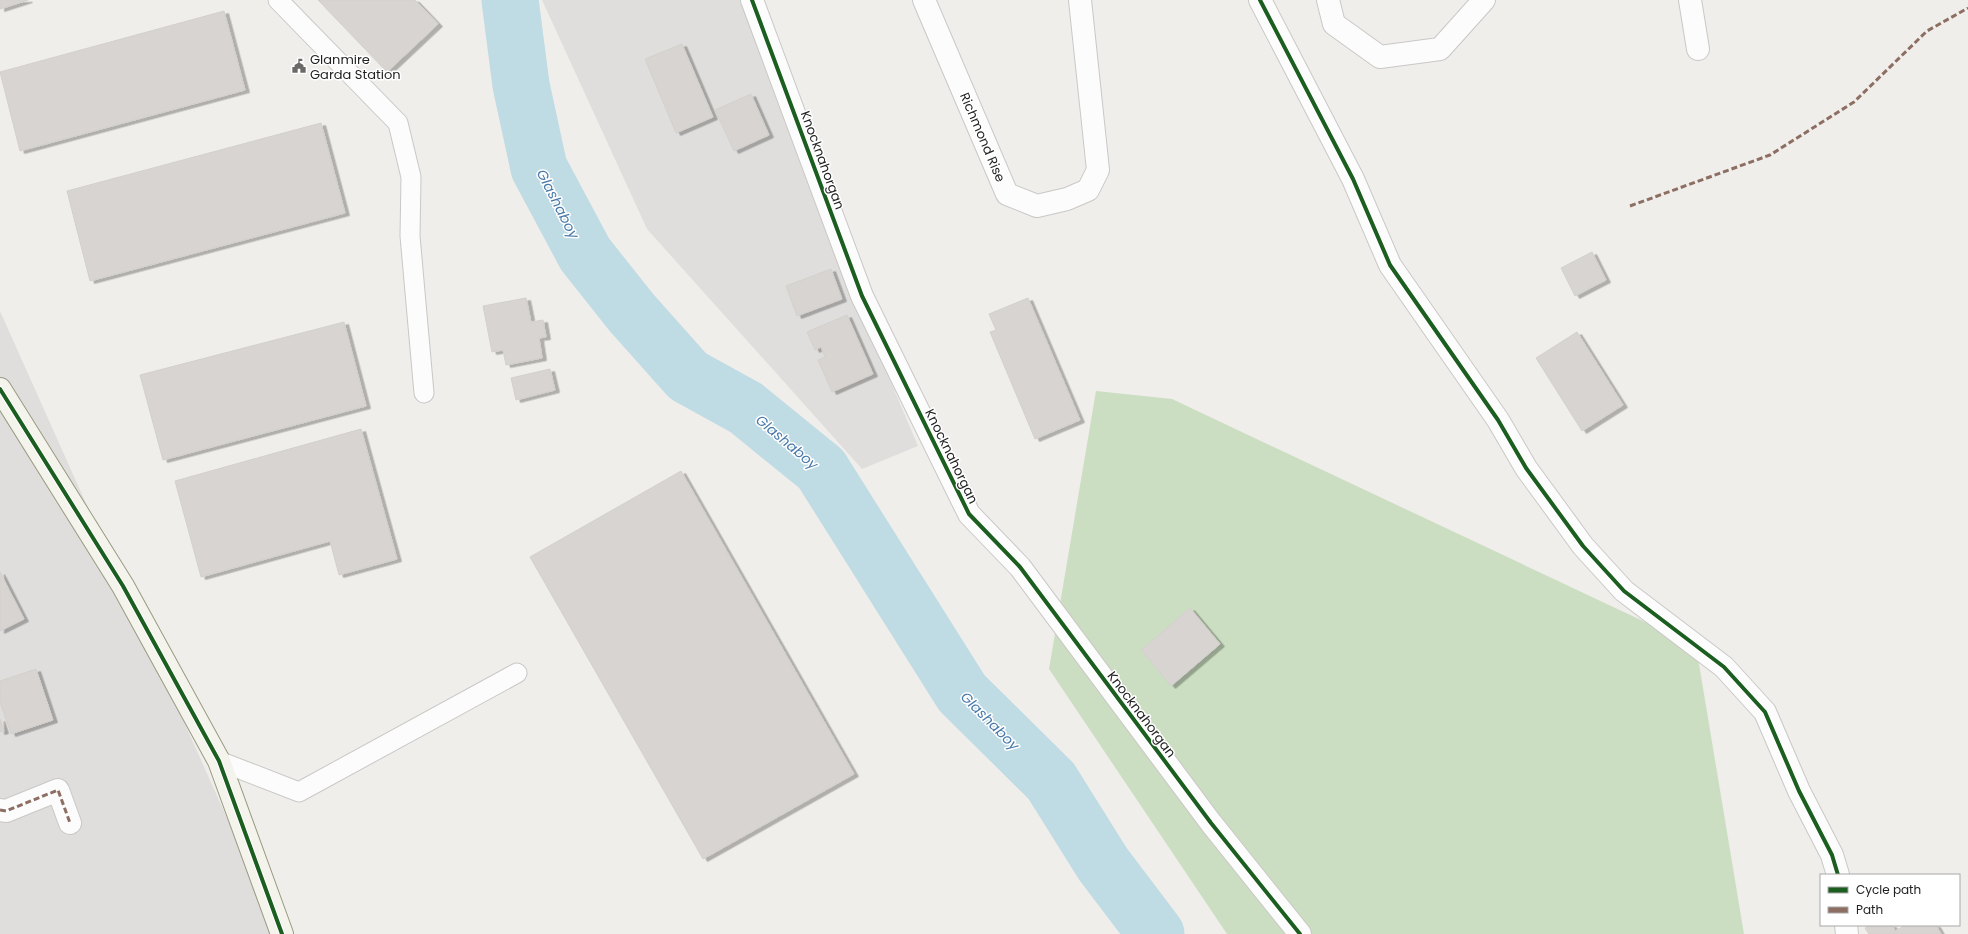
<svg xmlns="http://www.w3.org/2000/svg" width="1968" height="934" viewBox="0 0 1968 934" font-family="Poppins,sans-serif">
<defs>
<filter id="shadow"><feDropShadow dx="4.5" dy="2.5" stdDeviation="0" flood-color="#0004"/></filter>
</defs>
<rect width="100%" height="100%" fill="#f0eeeb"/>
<g fill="#dfdedc">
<path d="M542 0H740L847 279 918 446 862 469 647 229Z"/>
<path d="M0 311 123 586 279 934H0Z"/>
</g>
<path fill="#cbdec1" d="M1096 391 1172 399 1696 646 1744 934H1227L1049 669Z"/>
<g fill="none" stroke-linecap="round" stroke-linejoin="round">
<path stroke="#bfdbe3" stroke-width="57" d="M510 0 521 85 539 168 585 254 631 312 688 376 746 408 821 469 962 693 1051 781 1103 864 1156 934"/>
</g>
<g fill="#d7d4d2" stroke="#d3d0cc" filter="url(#shadow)">
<path d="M0 0H28L0 9Z"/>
<path d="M318 0H415L438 24 387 72Z"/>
<path d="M224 11 245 90 20 151 0 72Z"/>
<path d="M682 44 713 117 676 133 645 59Z"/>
<path d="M751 94 769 135 734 151 715 110Z"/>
<path d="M321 123 345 213 90 281 67 191Z"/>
<path d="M1592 252 1606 280 1575 296 1561 268Z"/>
<path d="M831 269 842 299 797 316 786 286Z"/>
<path d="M526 298 531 322 543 320 546 337 539 338 542 358 506 365 503 350 492 352 483 306Z"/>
<path d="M1028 298 1080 420 1035 439 990 332 996 330 989 314Z"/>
<path d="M847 315 873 374 832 392 818 360 825 357 821 347 815 350 807 332Z"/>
<path d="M344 322 366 406 163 460 140 375Z"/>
<path d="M1577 332 1623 405 1582 431 1536 358Z"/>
<path d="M550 369 555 390 516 400 511 378Z"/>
<path d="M361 429 397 559 339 575 330 541 201 577 175 481Z"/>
<path d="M681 471 854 774 703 859 530 557Z"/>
<path d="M0 572 24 619 0 631Z"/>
<path d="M1190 608 1220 644 1171 686 1141 650Z"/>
<path d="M36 669 53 720 11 734 0 702V681Z"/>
<path d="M0 719 4 731 0 732Z"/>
<path d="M1870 925H1892L1895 931 1906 925H1936L1941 934H1869L1865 928Z"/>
</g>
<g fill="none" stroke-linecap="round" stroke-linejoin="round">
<defs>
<g id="service">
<path d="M278 0 398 123 411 177 410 236 424 393"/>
<path d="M219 761 299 792 517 673"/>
</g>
<g id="minor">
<path d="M752 0 862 296 969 514 1020 567 1211 823 1300 934"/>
<path d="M924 0 1007 194 1037 206 1067 199 1088 190 1098 170 1080 0"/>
<path d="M1260 0 1353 179 1390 265 1498 420 1526 468 1583 546 1624 591 1724 667 1765 712 1799 791 1832 855 1838 875"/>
<path d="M1328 0 1334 24 1380 57 1440 49 1484 0"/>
<path d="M1690 0 1698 49"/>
<path d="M0 810 6 811 58 790 70 823"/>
<path d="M1846 925 1847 934"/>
</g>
<path id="secondary" d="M0 389 123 586 219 761 282 934"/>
</defs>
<use href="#service" stroke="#c9c8c7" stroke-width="21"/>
<use href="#minor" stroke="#c9c8c7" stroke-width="24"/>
<use href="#secondary" stroke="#999a82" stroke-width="24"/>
<use href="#service" stroke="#fdfcfc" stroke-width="19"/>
<use href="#minor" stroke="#fdfcfc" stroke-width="22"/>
<use href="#secondary" stroke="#f4f4ed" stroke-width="22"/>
<g stroke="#8d6e63" stroke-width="3" stroke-dasharray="6 3" stroke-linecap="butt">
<path d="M1630 206 1770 155 1854 102 1927 31 1968 8"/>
<path d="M0 810 6 811 58 790 70 823"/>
</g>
<defs>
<g id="cycleway">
<path d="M752 0 862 296 969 514 1020 567 1211 823 1300 934"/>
<path d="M1260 0 1353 179 1390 265 1498 420 1526 468 1583 546 1624 591 1724 667 1765 712 1799 791 1832 855 1838 875"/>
<path d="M0 389 123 586 219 761 282 934"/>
</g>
</defs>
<use href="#cycleway" stroke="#fff" stroke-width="6"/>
<use href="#cycleway" stroke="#1b5e20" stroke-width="4"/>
</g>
<defs>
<symbol id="civic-bare" viewBox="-9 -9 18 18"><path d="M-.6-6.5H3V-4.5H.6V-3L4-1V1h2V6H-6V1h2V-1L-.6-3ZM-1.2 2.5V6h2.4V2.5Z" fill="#6a6968" stroke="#fff" stroke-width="2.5" paint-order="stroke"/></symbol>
</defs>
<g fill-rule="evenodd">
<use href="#civic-bare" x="289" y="56" width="20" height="20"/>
</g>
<g text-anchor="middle" stroke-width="3" stroke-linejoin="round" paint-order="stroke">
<g font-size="13" fill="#222" stroke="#fff" text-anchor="start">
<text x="310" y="64">Glanmire<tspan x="310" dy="15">Garda Station</tspan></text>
</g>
<g font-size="13" fill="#222" stroke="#fff">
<text transform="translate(983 137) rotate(67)" y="5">Richmond Rise</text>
<text transform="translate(823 160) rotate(70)" y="5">Knocknahorgan</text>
<text transform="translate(952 456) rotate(64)" y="5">Knocknahorgan</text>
<text transform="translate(1142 714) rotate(53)" y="5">Knocknahorgan</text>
</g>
<g font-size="14" font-style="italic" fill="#4a7aab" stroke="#fff">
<text transform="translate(558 204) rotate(63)" y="5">Glashaboy</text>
<text transform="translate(787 442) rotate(40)" y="5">Glashaboy</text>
<text transform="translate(990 721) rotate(45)" y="5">Glashaboy</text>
</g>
</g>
<rect x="1820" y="874" width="140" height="52" fill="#ffffff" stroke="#a7a7a7"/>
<rect x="1828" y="887" width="20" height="6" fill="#1b5e20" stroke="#a7a7a7"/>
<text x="1856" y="894" font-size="12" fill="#222222">Cycle path</text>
<rect x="1828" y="907" width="20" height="6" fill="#8d6e63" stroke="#a7a7a7"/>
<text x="1856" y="914" font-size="12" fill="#222222">Path</text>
</svg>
